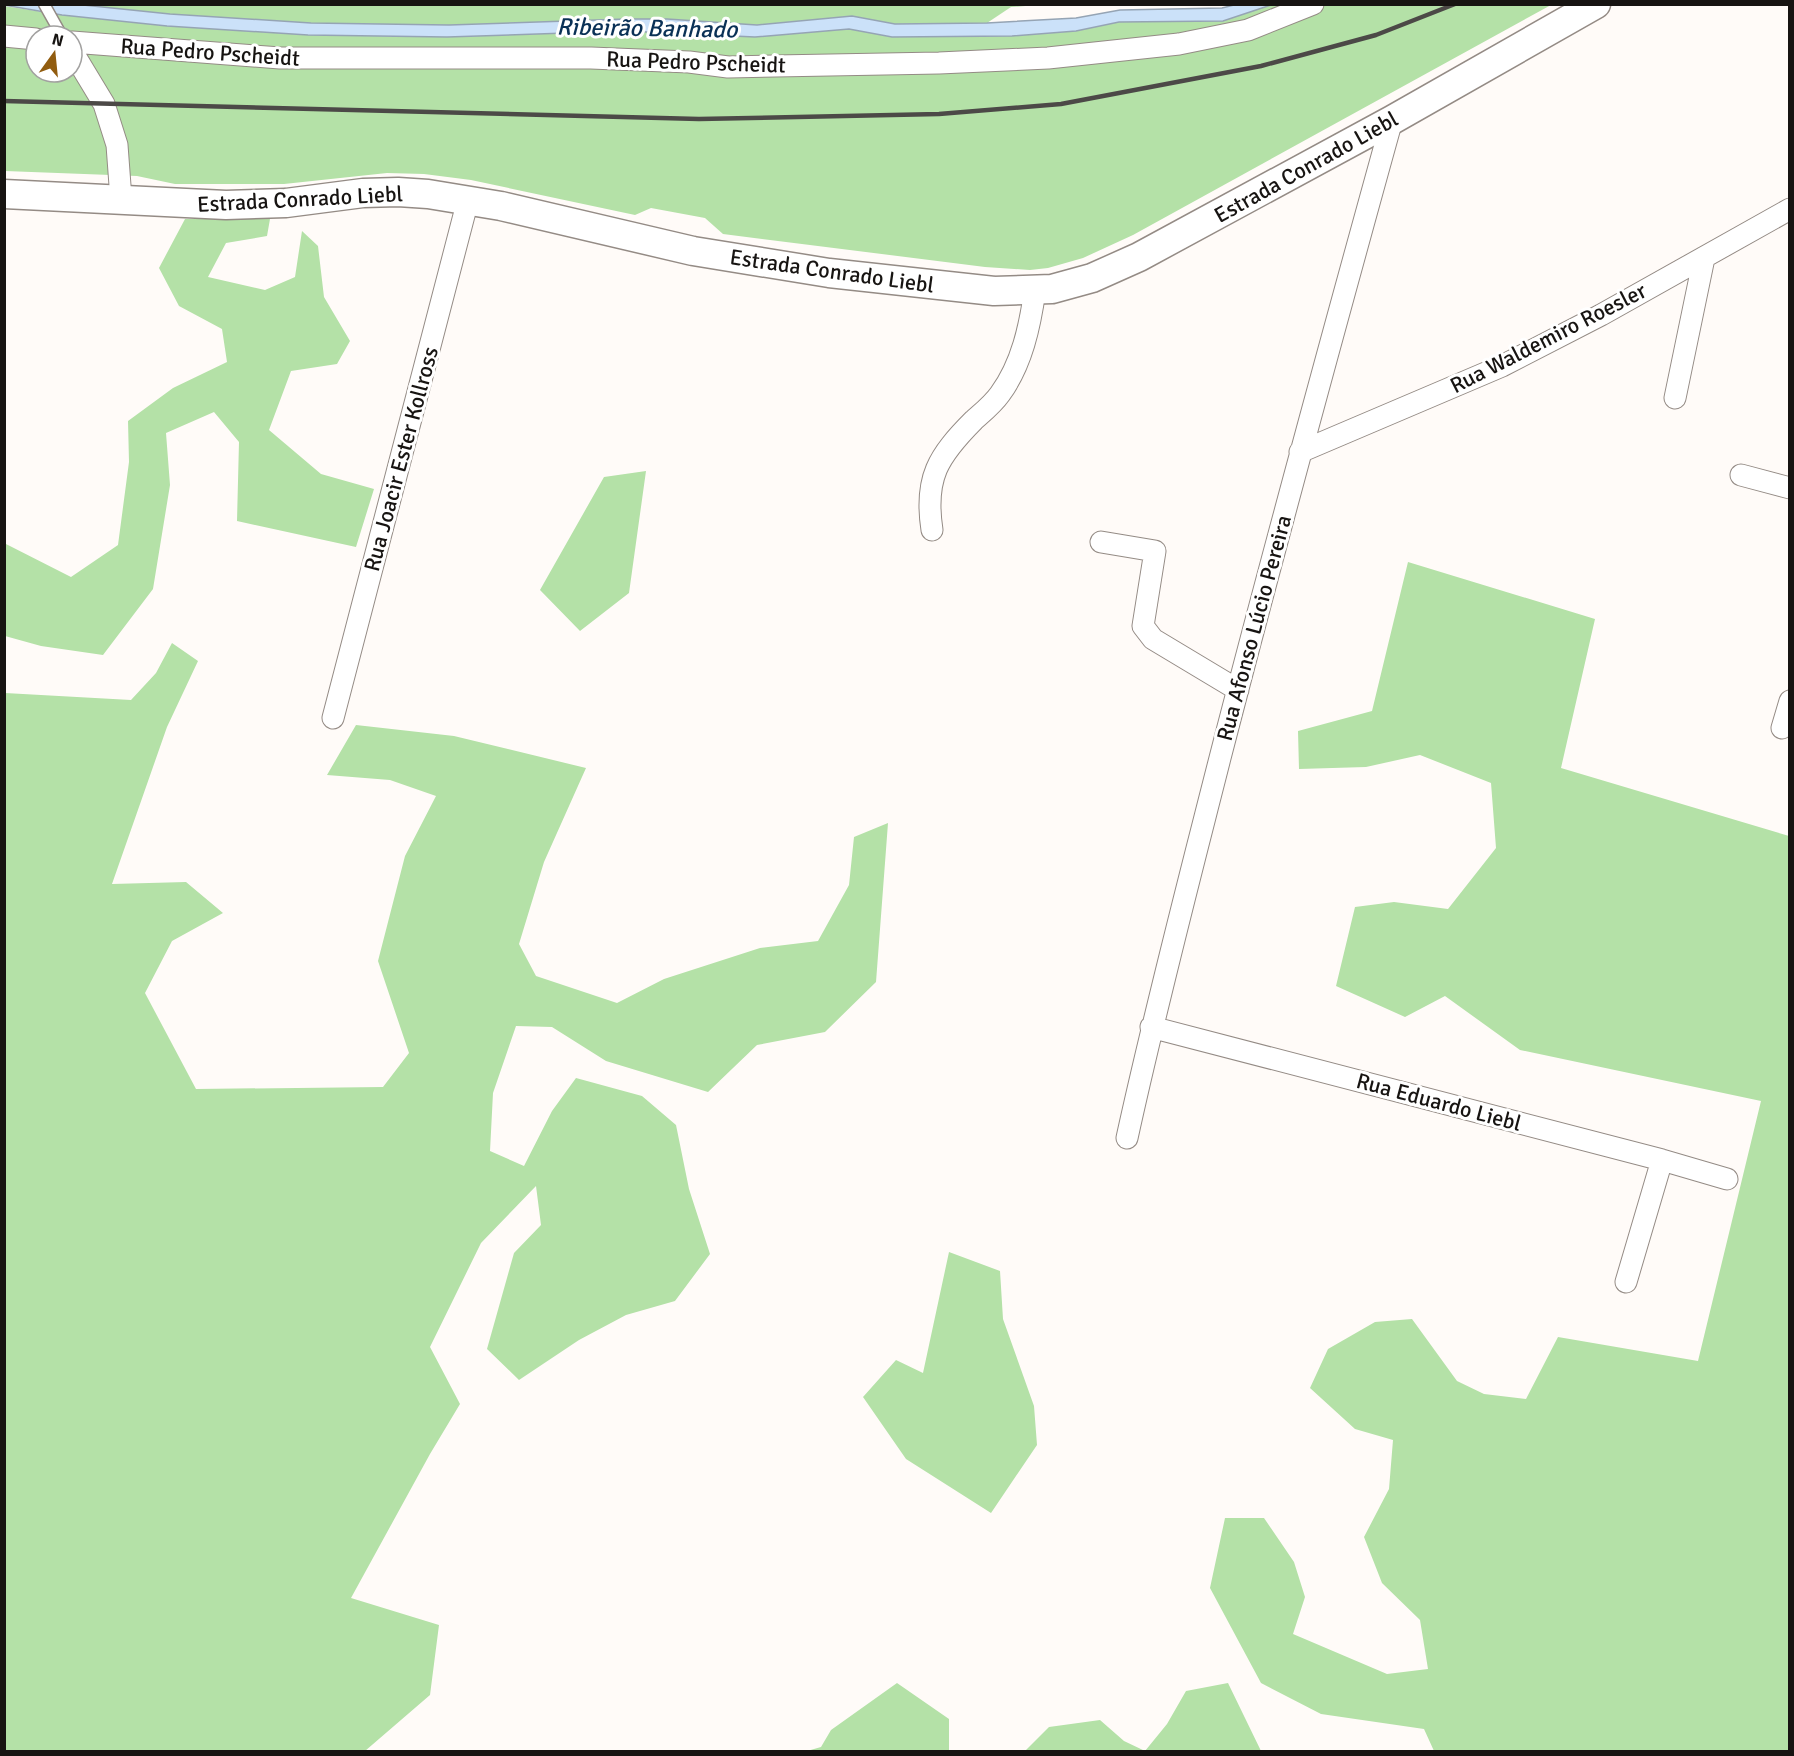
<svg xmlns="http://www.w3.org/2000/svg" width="1794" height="1756" font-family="Signika,sans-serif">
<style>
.green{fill:#b4e1a7;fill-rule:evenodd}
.water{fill:#cbe1f9;stroke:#95a4b4;stroke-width:1.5}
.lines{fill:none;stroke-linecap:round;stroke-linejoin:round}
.service-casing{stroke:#948b85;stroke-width:13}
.minor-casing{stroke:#948b85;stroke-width:23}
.secondary-casing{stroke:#948b85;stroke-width:31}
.service{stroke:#fff;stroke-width:10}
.minor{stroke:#fff;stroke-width:21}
.secondary{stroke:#fff;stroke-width:28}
.rail{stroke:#4c4947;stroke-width:4.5}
.labels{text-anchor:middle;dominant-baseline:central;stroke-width:6;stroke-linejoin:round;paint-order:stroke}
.street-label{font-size:22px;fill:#171412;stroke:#fff}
.water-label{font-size:24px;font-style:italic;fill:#0a3156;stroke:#fff}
</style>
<rect width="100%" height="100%" fill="#fffbf8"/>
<path class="green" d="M1271 4 1551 5 1133 235 1083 258 1048 268 1030 270 985 267 723 234 705 218 651 208 635 215 471 180 424 174 387 173 284 184H175L137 176 5 171 4 6 62 15 167 26 308 35 447 37 625 31 755 37 849 29 892 37 1012 36 1076 31 1119 22 1223 21ZM36 36H72V72H36Z
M83 5H1038L1011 7 987 23 895 24 852 16 757 25 667 19H626L449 25 311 23 170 14Z
M185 219H270L267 236 226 243 208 277 265 290 295 277 302 231 318 246 324 297 350 341 337 364 291 371 269 430 321 474 374 489 356 547 237 521 239 442 214 412 166 433 170 485 153 589 103 655 41 646 5 636 4 543 71 577 118 545 129 462 128 421 173 388 227 362 222 329 179 306 159 268Z
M646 471 629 593 580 631 540 590 604 477Z
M1408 562 1595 619 1561 768 1789 836V1751H1434L1424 1729 1321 1714 1261 1683 1210 1588 1225 1518H1264L1294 1562 1305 1597 1293 1634 1387 1674 1428 1669 1420 1620 1382 1583 1364 1537 1389 1489 1393 1440 1355 1429 1310 1388 1328 1349 1375 1322 1412 1319 1457 1381 1484 1394 1526 1399 1558 1337 1698 1361 1761 1101 1520 1050 1445 996 1405 1017 1336 986 1355 907 1394 902 1448 909 1496 848 1491 783 1420 755 1366 767 1299 769 1298 731 1372 711Z
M172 643 198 661 167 727 112 884 186 882 223 913 172 941 145 993 196 1089 383 1087 409 1053 378 961 405 856 436 796 390 780 327 775 356 725 454 736 586 768 544 862 519 944 536 976 617 1003 664 979 760 948 818 941 849 885 854 837 888 823 876 982 825 1032 757 1045 708 1092 606 1061 552 1027 516 1026 493 1093 490 1151 524 1166 552 1111 576 1078 642 1096 676 1125 689 1189 710 1254 675 1301 626 1315 579 1340 519 1380 487 1349 514 1253 541 1225 536 1186 481 1243 430 1347 460 1404 430 1454 351 1598 439 1625 430 1695 365 1751H5V693L131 700 156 673Z
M949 1252 1000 1271 1003 1319 1034 1406 1037 1445 991 1513 906 1459 863 1397 896 1360 923 1373Z
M897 1683 949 1719V1751H807L821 1747 831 1730Z
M1228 1683 1261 1751H1025L1049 1727 1100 1720 1124 1741 1145 1751 1167 1724 1186 1691Z"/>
<path class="water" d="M4 5H83L170 14 311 23 449 25 626 19H667L757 25 852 16 895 24 987 23 1076 18 1120 10 1222 8 1234 5H1271L1223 21 1119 22 1076 31 1012 36 892 37 849 29 755 37 625 31 447 37 308 35 167 26 62 15Z"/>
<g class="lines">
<g class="service-casing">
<path id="service" d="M44 4 62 36"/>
</g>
<g class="minor-casing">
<path id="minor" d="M4 36 36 39
M72 42 280 58H591L689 62 728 67 939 63 1048 58 1179 44 1248 30 1313 4
M72 51 104 104 117 145 121 199
M1675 398 1704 258
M1300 452 1502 366 1601 315 1790 209
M1741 475 1790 488
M932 530C924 478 938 456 974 420 983 412 993 404 1000 394 1022 364 1030 326 1035 290
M1101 542 1155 551 1143 626 1153 639 1238 690
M333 718 468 200
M1782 728 1790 701
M1151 1027 1662 1160 1727 1179
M1127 1138C1155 1010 1188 884 1220 758 1275 545 1333 333 1392 120
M1626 1282 1662 1160"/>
</g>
<g class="secondary-casing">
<path id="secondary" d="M4 194 226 205 286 203 363 193 398 192 428 194 501 206 693 251 829 273 994 291 1052 289 1092 278 1139 257 1392 120 1596 4"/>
</g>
<use href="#service" class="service"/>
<use href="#minor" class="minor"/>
<use href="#secondary" class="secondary"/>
<path class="rail" d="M4 101 699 119 939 114 1061 104 1261 66 1376 35 1455 4"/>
</g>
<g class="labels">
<g class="street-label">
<text transform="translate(210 52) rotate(4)">Rua Pedro Pscheidt</text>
<text transform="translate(696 62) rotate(2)">Rua Pedro Pscheidt</text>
<text transform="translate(1306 167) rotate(-29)">Estrada Conrado Liebl</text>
<text transform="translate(300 199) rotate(-3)">Estrada Conrado Liebl</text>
<text transform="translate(832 271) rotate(8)">Estrada Conrado Liebl</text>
<text transform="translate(1548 338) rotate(-27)">Rua Waldemiro Roesler</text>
<text transform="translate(401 459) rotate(-75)">Rua Joacir Ester Kollross</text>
<text transform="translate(1254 628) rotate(-75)">Rua Afonso Lúcio Pereira</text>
<text transform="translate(1439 1102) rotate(15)">Rua Eduardo Liebl</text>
</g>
<g class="water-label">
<text transform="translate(647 28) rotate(1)">Ribeirão Banhado</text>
</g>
</g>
<rect width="1794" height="1756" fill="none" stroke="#171412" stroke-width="12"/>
<g transform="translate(54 54) rotate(15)"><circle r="28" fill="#ffffff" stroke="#a2a1a0" stroke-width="1.5"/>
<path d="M0-4.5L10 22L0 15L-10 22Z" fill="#915c0f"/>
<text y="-9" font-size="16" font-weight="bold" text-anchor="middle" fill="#171412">N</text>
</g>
</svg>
